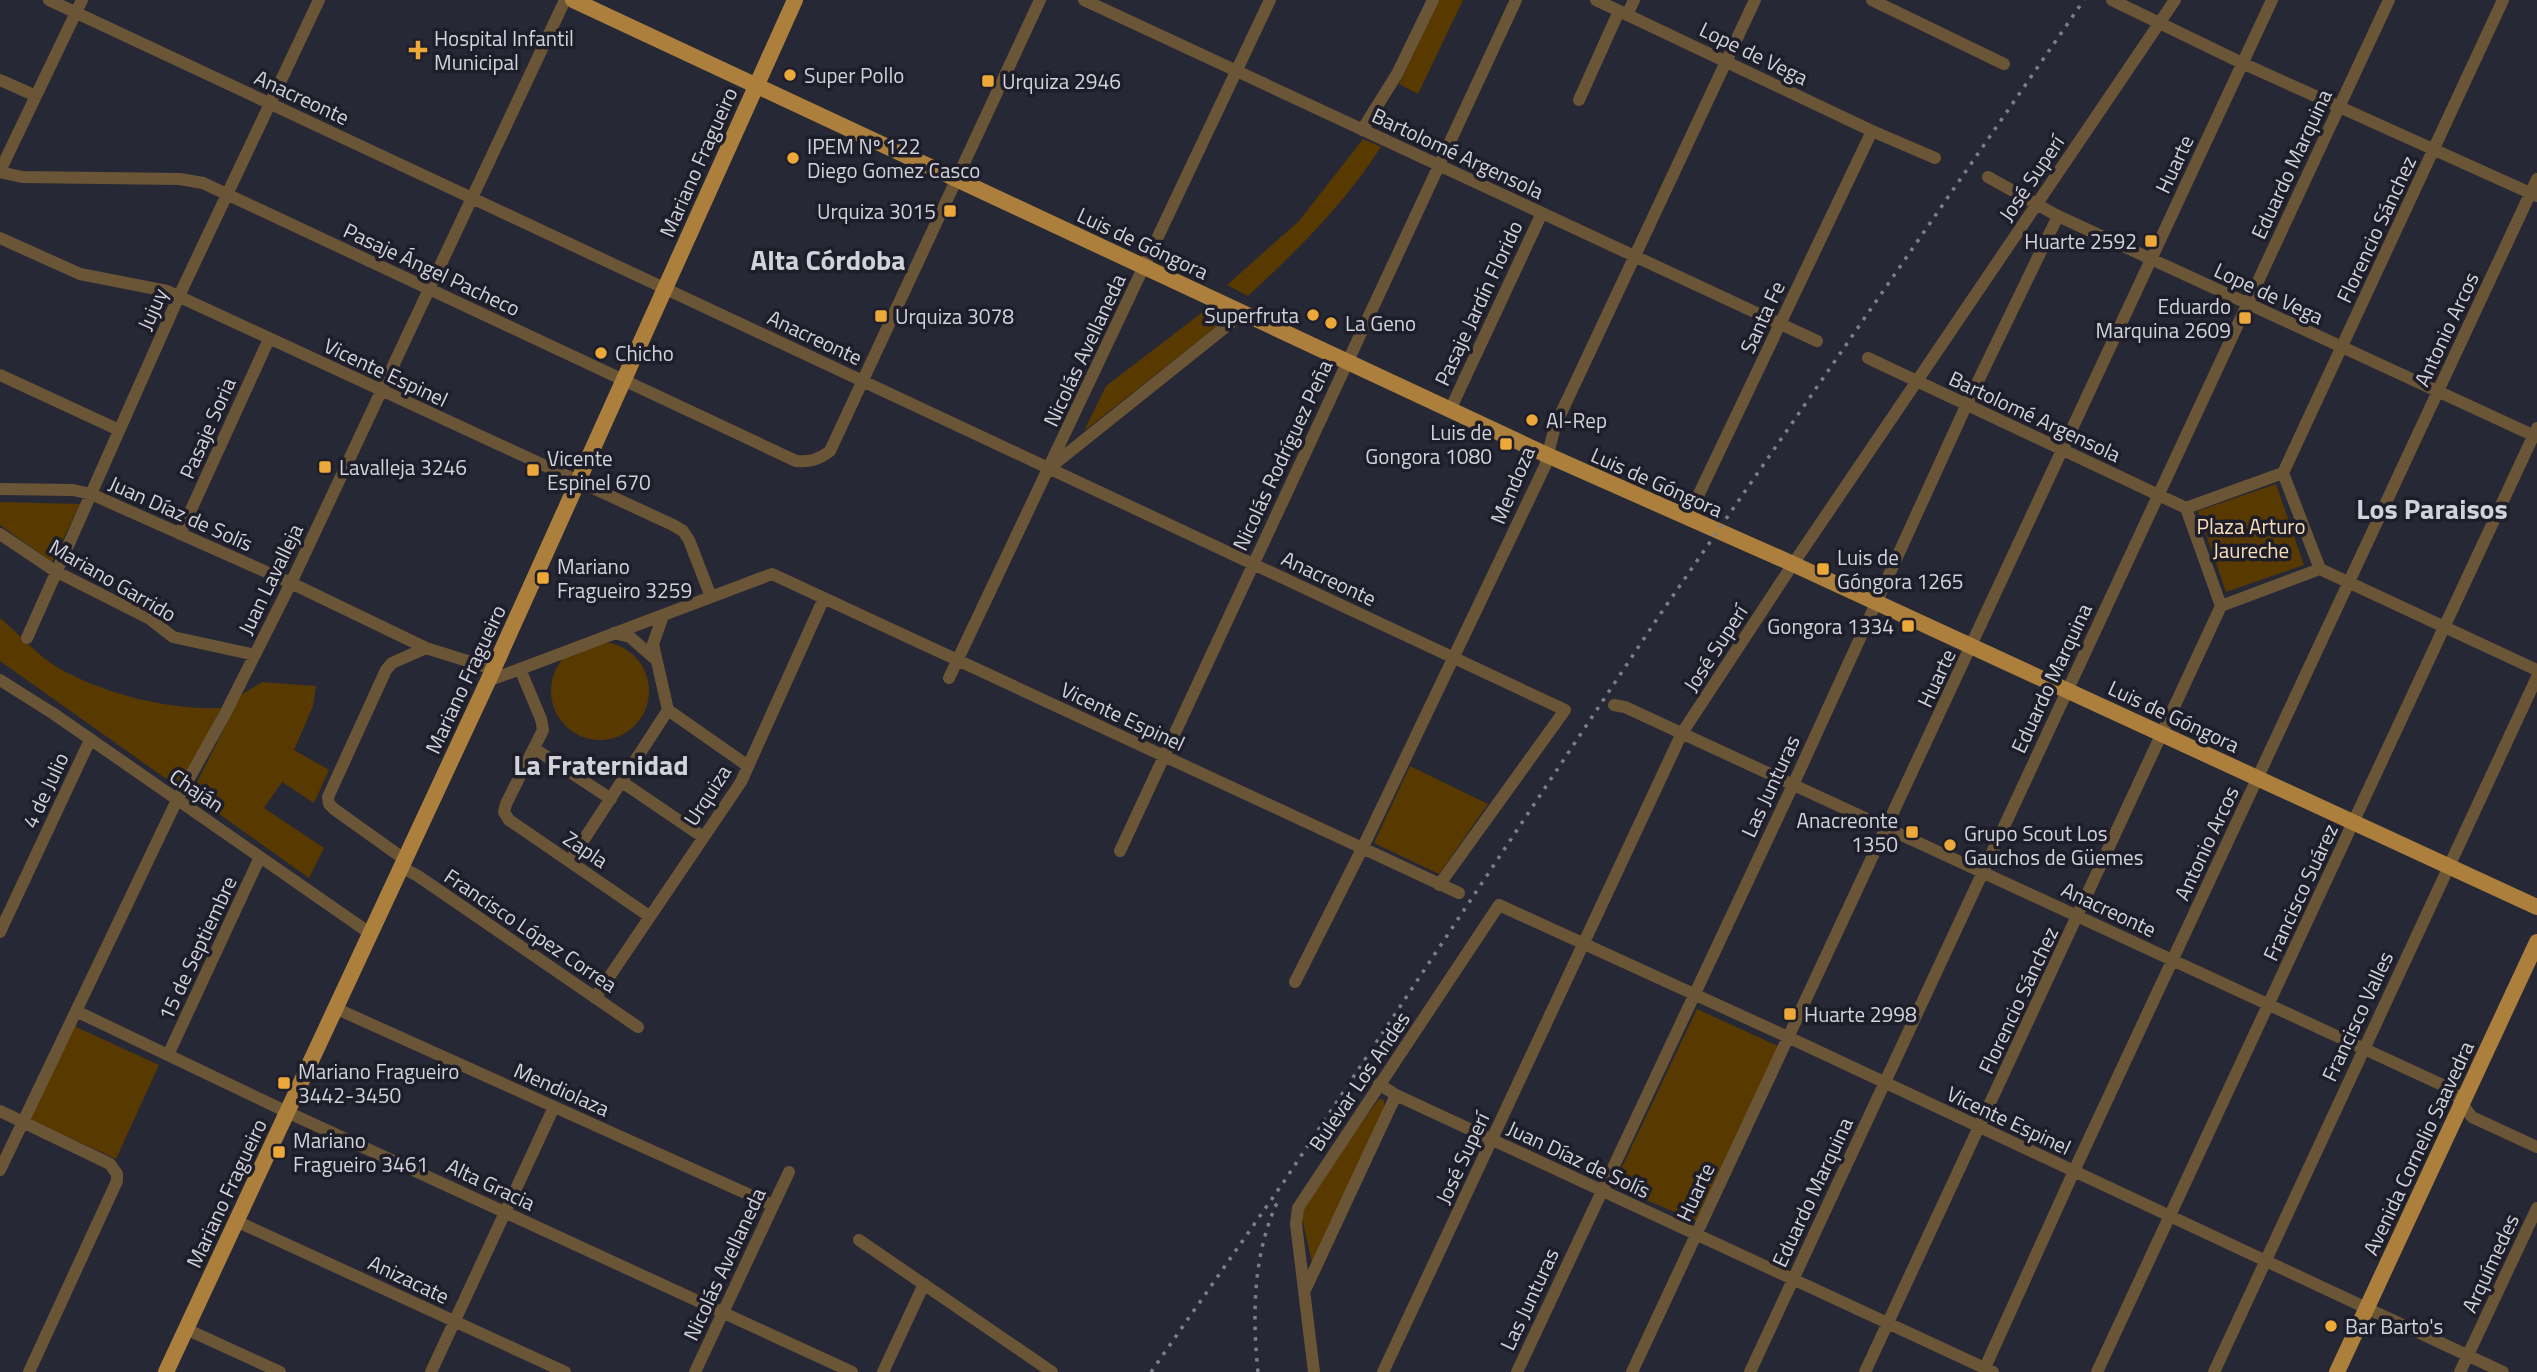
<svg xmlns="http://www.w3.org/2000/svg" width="2537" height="1372" font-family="'Titillium Web',sans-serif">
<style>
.green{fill:#583900}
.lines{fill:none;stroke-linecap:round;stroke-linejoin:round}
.minor{stroke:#6b5537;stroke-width:12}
.major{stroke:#ac803c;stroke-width:16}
.rail{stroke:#7e7e89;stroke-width:3.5;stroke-dasharray:3.5 7;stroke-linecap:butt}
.poi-dot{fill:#eca93a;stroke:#1e1e2a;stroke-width:2.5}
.labels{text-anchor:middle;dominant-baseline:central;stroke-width:7;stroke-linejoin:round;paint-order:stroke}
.poi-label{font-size:21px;fill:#d2d2db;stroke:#1e1e2a;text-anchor:start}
.street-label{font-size:21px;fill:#d2d2db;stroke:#1e1e2a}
.park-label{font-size:21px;fill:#f9ddb7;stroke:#1e1e2a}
.district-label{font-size:28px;font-weight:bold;fill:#d2d2db;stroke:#1e1e2a}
</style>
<rect width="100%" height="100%" fill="#272835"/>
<path class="green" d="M1439 0H1463L1418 94 1399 84Z
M1363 139 1381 147C1344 204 1298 250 1248 296L1227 285 1299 221Z
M1204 311 1225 320 1084 431 1106 386Z
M2276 484 2304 565 2226 592 2198 511Z
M0 502 80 504 52 562 0 525Z
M0 618C17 632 38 656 57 667 103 694 168 710 221 708L179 788 0 661Z
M551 691a49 49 0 1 1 98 0a49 49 0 1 1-98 0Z
M262 682 316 686 313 706 294 750 329 770 314 803 282 782 264 808 324 848 309 878 191 794 241 695Z
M1410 766 1488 804 1439 874 1374 843Z
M1697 1009 1778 1046 1696 1221 1613 1186Z
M72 1025 159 1065 116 1159 29 1119Z
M1379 1099 1384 1100V1107L1312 1263 1300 1209Z"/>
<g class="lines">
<path class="minor" d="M49 0 1565 710 1439 885
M1084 0 1817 341
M1596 0 1872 131 1935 158
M1872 0 2004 64
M2112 0 2242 63 2537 196
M1627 15 1634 0
M0 80 36 96
M1579 100 1619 11
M1362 130 1397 74 1433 0
M0 171 82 0
M0 172 22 177 180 179 203 183 796 461C810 462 818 460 830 451L1040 0
M1988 177 2058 216 2537 437
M0 238 80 274 167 291 673 525 683 531 689 540 711 597
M1868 358 2186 508
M0 375 119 430
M1450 410 1542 213
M1053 465 1243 313
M2283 473 2320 569
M0 489 73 490 91 494 291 583 426 648 493 669
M2186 508 2283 473 2503 0
M1687 519 1872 131
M0 534 55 571 150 619 173 637 255 655
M180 534 269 339
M2320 569 2537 670
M2221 606 2320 569
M663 616 653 644 668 710 748 766
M614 633 630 637 654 658
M27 638 179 296 319 0
M520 669 541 719 543 730 506 804 504 812 509 820 649 916
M949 678 1270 0
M0 680 54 714 371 934
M488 681 772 574 1459 893
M1614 705 1625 707 2451 1089 2472 1117 2537 1147
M535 749 611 799
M622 782 703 837
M1120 851 1516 0
M397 854 334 809 329 804 328 797 386 670 392 663 426 648
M570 861 668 710
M401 867 418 876 638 1027
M0 932 90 740
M1295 982 1362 849 1545 466 1555 426 1755 0
M595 998 741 782 824 598
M335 1008 772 1205
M76 1011 287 1112 852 1372
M168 1055 260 857
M1379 1084 1396 1095 1993 1372
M0 1111 110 1164 117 1174V1181L29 1372
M0 1170 177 800 225 714 291 583 565 0
M236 1221 565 1372
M859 1240 1052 1372
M1306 1288 1396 1095
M186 1329 280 1372
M431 1372 554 1107
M695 1372 789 1172
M883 1372 924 1284
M1314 1372 1296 1224 1298 1208 1499 905 1790 1038 2503 1372
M1383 1372 1682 733 1793 564 2175 0
M1517 1372 1793 785 1966 406 2058 216
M1632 1372 2272 0
M1750 1372 2389 0
M1865 1372 2221 606 2186 508
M1983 1372 2074 1171 2537 179
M2097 1372 2537 428
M2214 1372 2537 677
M2460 1372 2537 1208"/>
<path class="major" d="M573 0 1547 455 1793 564 2537 907
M166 1372 488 681 795 0
M2337 1372 2537 942"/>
<path class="rail" d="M1151 1372 1283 1183 1659 616 2084 0
M1258 1372C1252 1315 1253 1251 1279 1199"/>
</g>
<g class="poi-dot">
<path d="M414.5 39.5h7v7h7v7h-7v7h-7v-7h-7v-7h7z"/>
<circle cx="790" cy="75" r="7"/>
<rect x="981" y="74" width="14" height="14" rx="3.5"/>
<circle cx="793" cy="158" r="7"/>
<rect x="943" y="204" width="14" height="14" rx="3.5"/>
<rect x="2144" y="234" width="14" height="14" rx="3.5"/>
<circle cx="1313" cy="315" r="7"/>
<rect x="874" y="309" width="14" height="14" rx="3.5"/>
<rect x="2238" y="311" width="14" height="14" rx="3.5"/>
<circle cx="1331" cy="323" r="7"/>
<circle cx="601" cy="353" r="7"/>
<circle cx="1532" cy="420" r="7"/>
<rect x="1499" y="437" width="14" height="14" rx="3.5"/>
<rect x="318" y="460" width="14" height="14" rx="3.5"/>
<rect x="526" y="463" width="14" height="14" rx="3.5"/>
<rect x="1816" y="562" width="14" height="14" rx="3.5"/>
<rect x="536" y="571" width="14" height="14" rx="3.5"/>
<rect x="1901" y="619" width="14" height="14" rx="3.5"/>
<rect x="1905" y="825" width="14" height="14" rx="3.5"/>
<circle cx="1950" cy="845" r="7"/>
<rect x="1783" y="1007" width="14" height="14" rx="3.5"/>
<rect x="277" y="1076" width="14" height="14" rx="3.5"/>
<rect x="272" y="1145" width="14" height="14" rx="3.5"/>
<circle cx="2331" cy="1326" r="7"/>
</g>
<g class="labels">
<g class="poi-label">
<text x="434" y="38">Hospital Infantil<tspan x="434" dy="24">Municipal</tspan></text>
<text x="804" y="75">Super Pollo</text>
<text x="1002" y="81">Urquiza 2946</text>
<text x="807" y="146">IPEM Nº 122<tspan x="807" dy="24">Diego Gomez Casco</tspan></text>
<text x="936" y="211" text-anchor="end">Urquiza 3015</text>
<text x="2137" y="241" text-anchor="end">Huarte 2592</text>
<text x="2231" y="306" text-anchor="end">Eduardo<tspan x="2231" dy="24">Marquina 2609</tspan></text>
<text x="1299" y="315" text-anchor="end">Superfruta</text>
<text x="895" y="316">Urquiza 3078</text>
<text x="1345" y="323">La Geno</text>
<text x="615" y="353">Chicho</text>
<text x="1546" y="420">Al-Rep</text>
<text x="1492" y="432" text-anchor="end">Luis de<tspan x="1492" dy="24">Gongora 1080</tspan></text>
<text x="547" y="458">Vicente<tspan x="547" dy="24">Espinel 670</tspan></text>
<text x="339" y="467">Lavalleja 3246</text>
<text x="1837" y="557">Luis de<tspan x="1837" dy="24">Góngora 1265</tspan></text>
<text x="557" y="566">Mariano<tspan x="557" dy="24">Fragueiro 3259</tspan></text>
<text x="1894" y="626" text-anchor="end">Gongora 1334</text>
<text x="1898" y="820" text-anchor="end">Anacreonte<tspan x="1898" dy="24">1350</tspan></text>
<text x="1964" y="833">Grupo Scout Los<tspan x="1964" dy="24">Gauchos de Güemes</tspan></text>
<text x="1804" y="1014">Huarte 2998</text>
<text x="298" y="1071">Mariano Fragueiro<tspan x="298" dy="24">3442-3450</tspan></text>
<text x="293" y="1140">Mariano<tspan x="293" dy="24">Fragueiro 3461</tspan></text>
<text x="2345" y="1326">Bar Barto's</text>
</g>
<g class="street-label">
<text transform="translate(1754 53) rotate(26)">Lope de Vega</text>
<text transform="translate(302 97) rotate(25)">Anacreonte</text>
<text transform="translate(1458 153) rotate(25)">Bartolomé Argensola</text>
<text transform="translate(698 162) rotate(-66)">Mariano Fragueiro</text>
<text transform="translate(2174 164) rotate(-65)">Huarte</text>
<text transform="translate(2291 164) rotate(-65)">Eduardo Marquina</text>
<text transform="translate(2031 178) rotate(-56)">José Superí</text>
<text transform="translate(2376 229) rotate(-65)">Florencio Sánchez</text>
<text transform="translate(1143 243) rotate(25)">Luis de Góngora</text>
<text transform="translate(432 269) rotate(25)">Pasaje Ángel Pacheco</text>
<text transform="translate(2269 293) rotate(25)">Lope de Vega</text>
<text transform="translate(1478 303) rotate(-65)">Pasaje Jardín Florido</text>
<text transform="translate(152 309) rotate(-66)">Jujuy</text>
<text transform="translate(1762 317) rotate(-65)">Santa Fe</text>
<text transform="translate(2446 329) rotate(-65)">Antonio Arcos</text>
<text transform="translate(815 337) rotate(25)">Anacreonte</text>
<text transform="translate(1084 350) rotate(-65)">Nicolás Avellaneda</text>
<text transform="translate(386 372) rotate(25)">Vicente Espinel</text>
<text transform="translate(2035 416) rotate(25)">Bartolomé Argensola</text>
<text transform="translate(207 428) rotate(-66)">Pasaje Soria</text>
<text transform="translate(1282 455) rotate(-65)">Nicolás Rodríguez Peña</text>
<text transform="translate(1657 482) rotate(24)">Luis de Góngora</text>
<text transform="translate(1512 485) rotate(-67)">Mendoza</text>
<text transform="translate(181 513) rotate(24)">Juan Díaz de Solís</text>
<text transform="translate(1329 578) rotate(25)">Anacreonte</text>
<text transform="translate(270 579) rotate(-64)">Juan Lavalleja</text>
<text transform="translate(113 580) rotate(30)">Mariano Garrido</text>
<text transform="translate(1715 648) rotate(-57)">José Superí</text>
<text transform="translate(1936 678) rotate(-65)">Huarte</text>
<text transform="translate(2051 678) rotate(-65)">Eduardo Marquina</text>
<text transform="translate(465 679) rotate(-65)">Mariano Fragueiro</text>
<text transform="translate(1123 716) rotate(25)">Vicente Espinel</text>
<text transform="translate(2174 716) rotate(25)">Luis de Góngora</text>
<text transform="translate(1770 786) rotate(-65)">Las Junturas</text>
<text transform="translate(45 790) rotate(-65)">4 de Julio</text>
<text transform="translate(197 790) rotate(34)">Chaján</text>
<text transform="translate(707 795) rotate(-57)">Urquiza</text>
<text transform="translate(2206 843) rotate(-65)">Antonio Arcos</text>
<text transform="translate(586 849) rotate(34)">Zapla</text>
<text transform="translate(2300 892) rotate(-65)">Francisco Suárez</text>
<text transform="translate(2109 909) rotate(25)">Anacreonte</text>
<text transform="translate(531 930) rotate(34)">Francisco López Correa</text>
<text transform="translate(197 948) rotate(-65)">15 de Septiembre</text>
<text transform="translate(2018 1000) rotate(-65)">Florencio Sánchez</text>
<text transform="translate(2357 1016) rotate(-65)">Francisco Valles</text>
<text transform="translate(1359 1081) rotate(-56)">Bulevar Los Andes</text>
<text transform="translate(562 1089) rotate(24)">Mendiolaza</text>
<text transform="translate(2009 1120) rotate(25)">Vicente Espinel</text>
<text transform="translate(2418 1148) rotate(-65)">Avenida Cornelio Saavedra</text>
<text transform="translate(1462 1158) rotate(-65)">José Superí</text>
<text transform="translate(1579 1159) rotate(25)">Juan Díaz de Solís</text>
<text transform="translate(491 1184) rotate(25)">Alta Gracia</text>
<text transform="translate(1695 1192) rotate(-65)">Huarte</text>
<text transform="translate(1812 1192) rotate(-65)">Eduardo Marquina</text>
<text transform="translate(226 1193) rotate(-65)">Mariano Fragueiro</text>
<text transform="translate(2490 1263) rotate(-65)">Arquímedes</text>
<text transform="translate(724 1264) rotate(-65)">Nicolás Avellaneda</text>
<text transform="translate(409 1279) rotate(25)">Anizacate</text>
<text transform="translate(1529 1299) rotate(-65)">Las Junturas</text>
</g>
<g class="park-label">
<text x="2251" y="526">Plaza Arturo<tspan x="2251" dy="24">Jaureche</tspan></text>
</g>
<g class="district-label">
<text x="828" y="259">Alta Córdoba</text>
<text x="2432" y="508">Los Paraisos</text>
<text x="601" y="764">La Fraternidad</text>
</g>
</g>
</svg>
